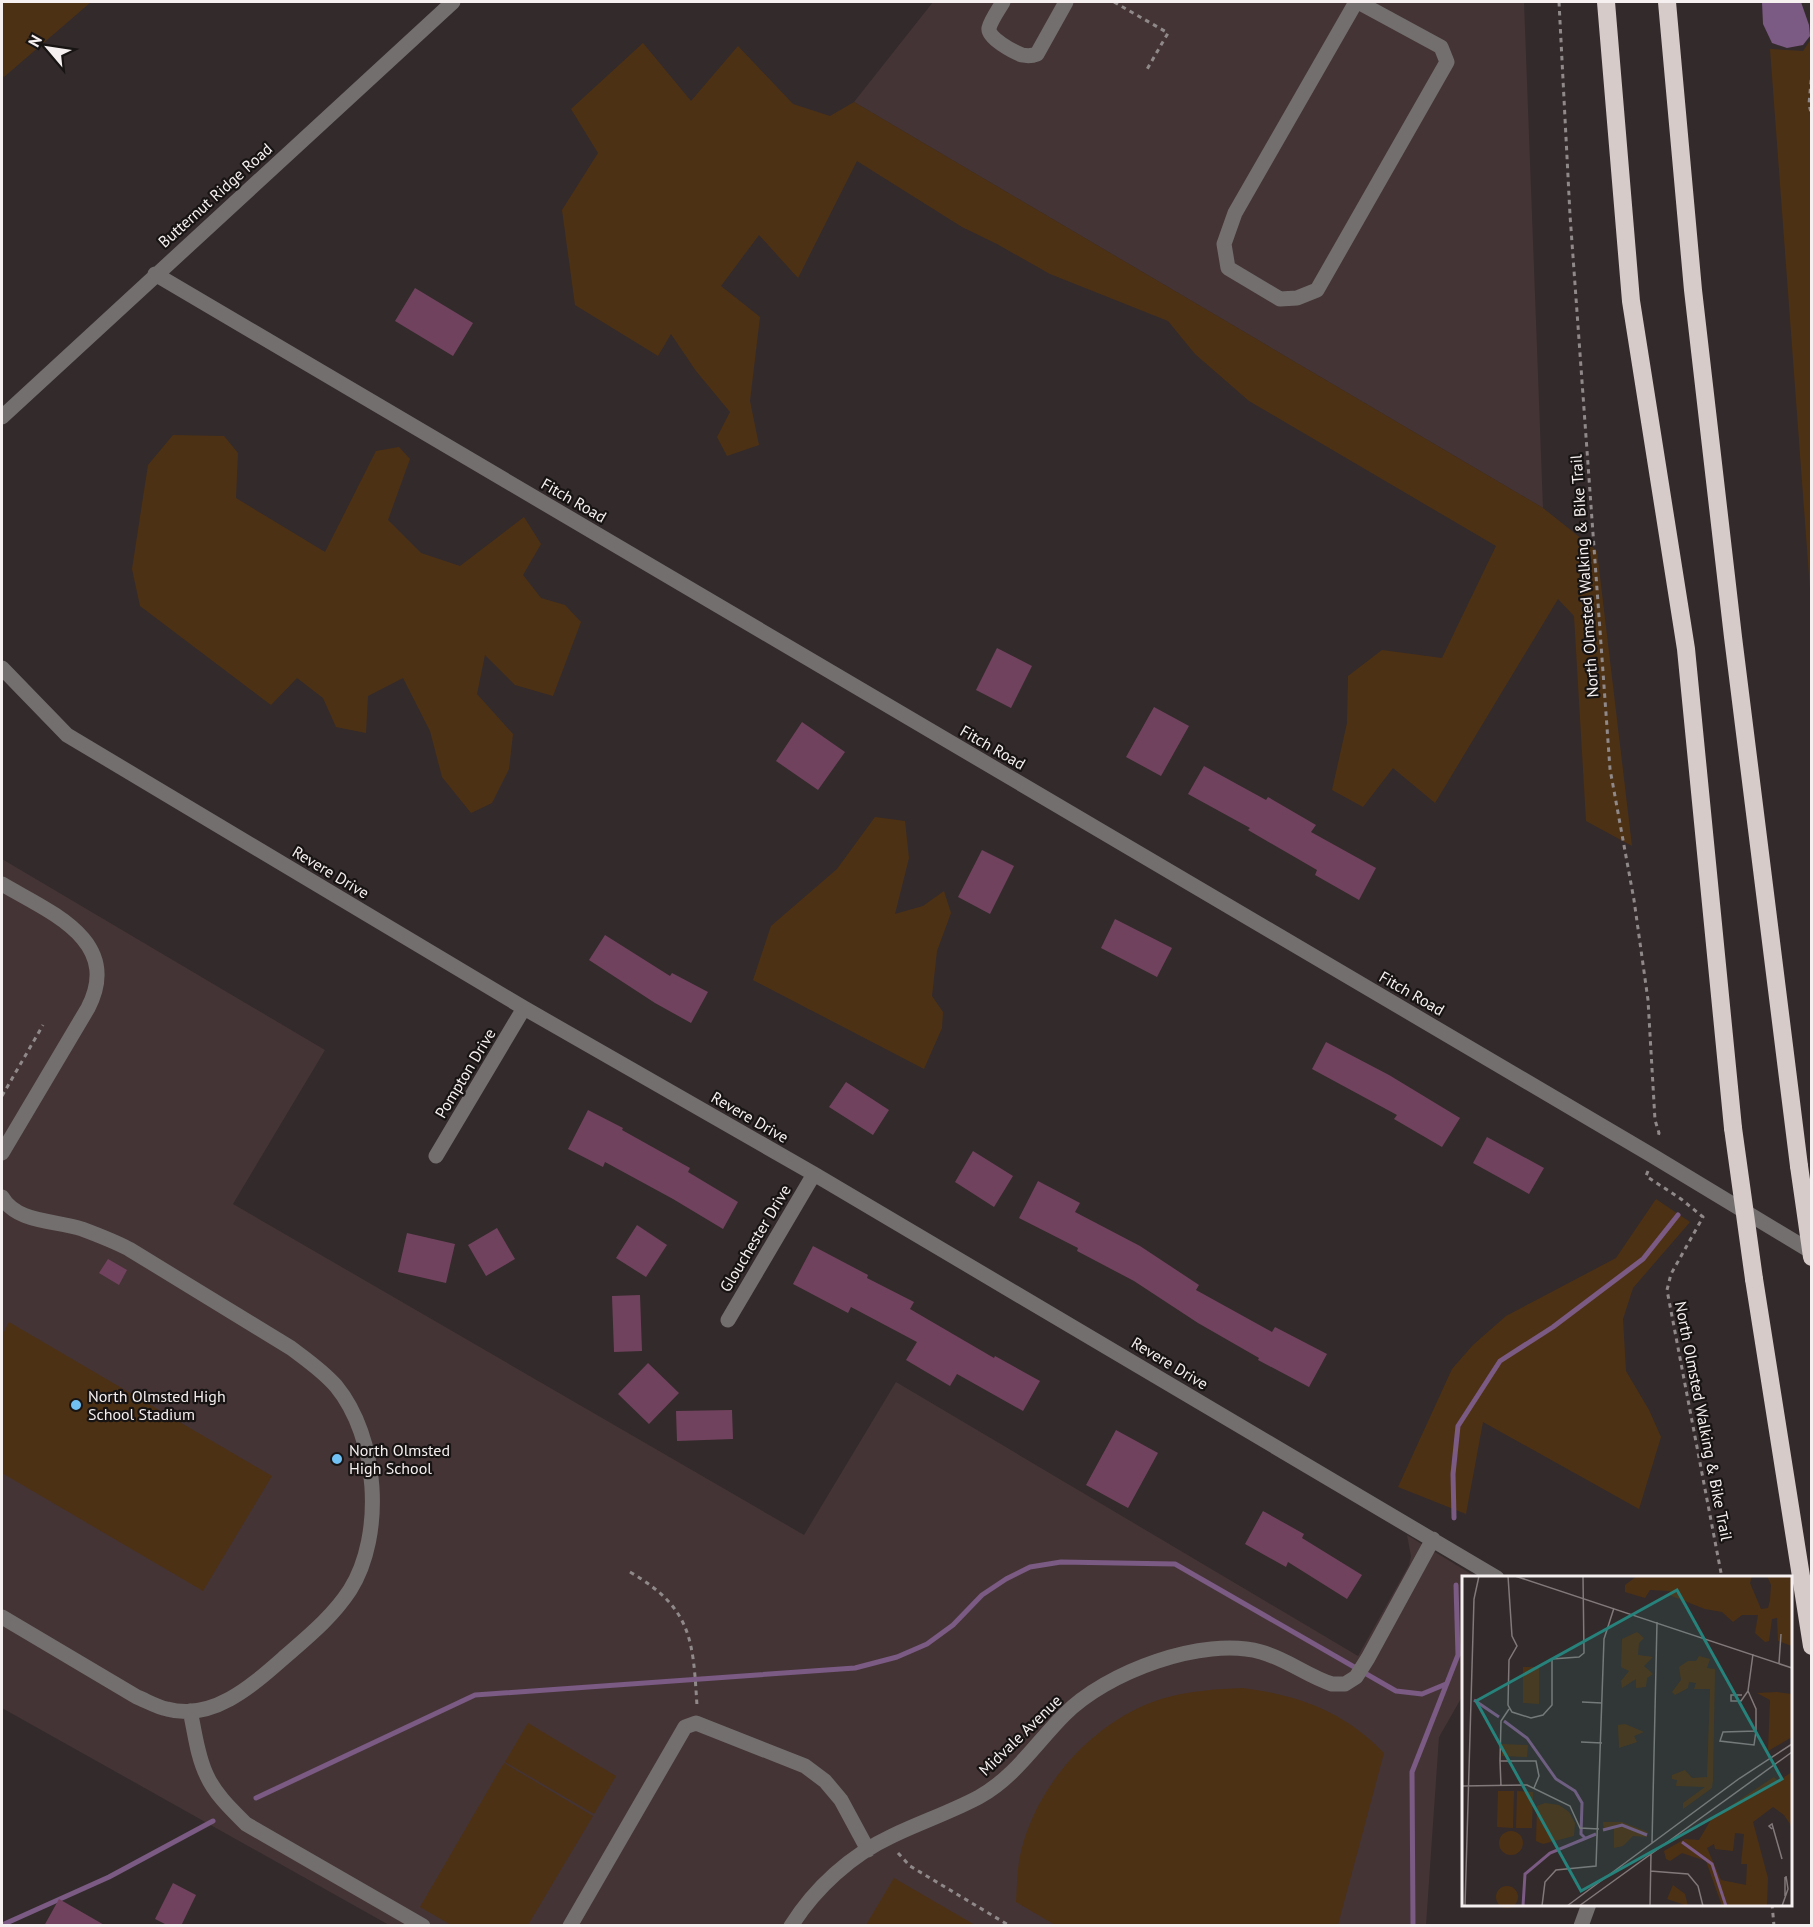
<svg xmlns="http://www.w3.org/2000/svg" width="1813" height="1927" font-family="'PT Sans',sans-serif">
<style>
.built{fill:#443436}
.green{fill:#4d3114}
.water{fill:#7b5a84}
.lines{fill:none;stroke-linecap:round;stroke-linejoin:round}
.stream{stroke:#7b5a84;stroke-width:5}
.building{fill:#71425d}
.path{stroke:#90898a;stroke-width:3;stroke-dasharray:4.5 4.5;stroke-linecap:butt}
.minor{stroke:#736f6e;stroke-width:15}
.highway{stroke:#d6cbc8;stroke-width:18}
.highway-bridge{stroke:#d6cbc8;stroke-width:18}
.poi-dot{fill:#72c1f5;stroke:#181414;stroke-width:2}
.labels{text-anchor:middle;dominant-baseline:central;stroke-width:4.5;stroke-linejoin:round;paint-order:stroke}
.street-label{font-size:16px;fill:#f6f0f1;stroke:#181414}
.poi-label{font-size:16px;fill:#f6f0f1;stroke:#181414;text-anchor:start}
.inset-river{fill:none;stroke:#7b5a84;stroke-width:3}
.inset-road{fill:none;stroke:#81797a;stroke-width:1.5}
.view{fill:#26827b;fill-opacity:0.15;stroke:#26827b;stroke-width:3}
.inset-edge{fill:none;stroke:#f6f0f1;stroke-width:3}
</style>
<rect width="100%" height="100%" fill="#332a2b"/>
<path class="built" d="M933 2H1524L1543 508 854 102Z
M2 859 325 1050 233 1204 804 1535 896 1382 1358 1656 1409 1565 1411 1556 1407 1535 1476 1577 1464 1578 1463 1695 1439 1737 1426 1925H389L2 1708Z"/>
<path class="green" d="M2 2H91L4 77 2 75Z
M1811 39V603L1770 49 1803 51Z
M643 43 691 101 738 46 793 104 830 116 854 102 1543 508 1597 551 1632 846 1586 821 1574 616 1558 599 1435 803 1393 768 1363 807 1332 790 1347 723 1348 676 1382 650 1442 658 1496 546 1249 401 1195 354 1168 321 1050 274 997 244 962 227 857 161 798 278 759 235 721 286 760 317 750 401 759 445 727 456 717 437 730 412 696 371 671 334 658 356 575 305 562 210 598 153 571 109Z
M173 435 224 436 238 453 236 498 325 552 376 451 399 447 410 459 388 520 421 553 460 566 524 517 541 544 523 575 541 598 565 605 581 622 553 696 515 685 485 655 477 694 513 734 509 769 492 803 471 813 442 777 430 731 403 678 368 696 366 733 336 727 323 698 297 678 271 705 140 606 132 569 148 465Z
M875 817 905 821 909 858 895 914 923 906 944 891 951 913 937 951 932 996 943 1012 942 1028 924 1069 753 980 771 926 837 869Z
M1656 1199 1690 1222 1633 1288 1623 1319 1626 1371 1649 1410 1661 1437 1639 1509 1483 1422 1466 1514 1398 1487 1452 1369 1473 1345 1506 1316 1616 1258Z
M9 1322 272 1476 203 1591 2 1473V1336Z
M1243 1688C1298 1695 1344 1711 1384 1753L1338 1925H1055L1016 1902C1017 1887 1017 1871 1020 1856 1035 1786 1093 1721 1161 1699 1188 1691 1215 1689 1243 1688Z
M528 1723 616 1776 594 1814 505 1762Z
M504 1763 593 1816 528 1925H451L420 1907Z
M894 1878 975 1925H866Z"/>
<path class="water" d="M1762 2H1801L1809 25 1810 36 1803 45 1787 48 1772 43 1763 24Z"/>
<g class="lines">
<path class="stream" d="M1454 1518 1453 1474 1458 1426 1500 1361 1553 1327 1643 1259 1678 1215
M256 1798 475 1695 855 1668 897 1657 927 1644 953 1625 982 1595 1006 1579 1030 1567 1061 1562 1175 1564 1396 1691 1422 1694 1446 1684
M2 1925 109 1877 213 1821
M1413 1926 1412 1772 1458 1655 1456 1585"/>
</g>
<path class="building" d="M415 288 473 323 453 356 395 321Z
M997 648 1032 666 1011 708 976 690Z
M1154 707 1189 726 1161 776 1126 757Z
M802 722 845 752 818 790 776 761Z
M1204 766 1266 800 1268 797 1316 825 1311 832 1376 868 1359 900 1315 875 1317 870 1248 830 1250 828 1188 794Z
M982 850 1014 866 990 914 958 897Z
M1115 919 1172 948 1157 977 1101 948Z
M605 935 670 976 672 973 708 992 691 1023 655 1003 589 960Z
M1326 1042 1389 1075 1460 1118 1442 1147 1394 1119 1397 1115 1312 1069Z
M846 1082 889 1110 873 1135 829 1107Z
M588 1110 623 1128 622 1130 690 1168 688 1172 738 1202 723 1229 673 1199 605 1162 603 1167 568 1149Z
M1487 1137 1544 1168 1529 1194 1473 1163Z
M973 1151 1013 1176 994 1207 955 1182Z
M1038 1181 1080 1203 1075 1212 1140 1246 1199 1285 1196 1290 1272 1332 1275 1327 1327 1354 1309 1387 1258 1360 1259 1358 1198 1323 1134 1281 1077 1251 1078 1248 1019 1218Z
M637 1225 667 1245 646 1277 616 1258Z
M497 1228 515 1259 486 1276 468 1245Z
M407 1233 455 1244 446 1283 398 1272Z
M813 1246 868 1275 867 1278 914 1302 910 1309 994 1358 995 1356 1040 1381 1023 1411 957 1374 950 1386 906 1360 917 1342 851 1307 848 1313 793 1284Z
M108 1259 127 1270 119 1285 99 1273Z
M640 1295 642 1351 614 1352 612 1296Z
M648 1363 679 1393 649 1424 618 1394Z
M732 1410 733 1439 677 1441 676 1411Z
M1116 1430 1158 1453 1128 1508 1086 1485Z
M1263 1511 1304 1534 1302 1538 1362 1575 1347 1599 1288 1562 1286 1567 1245 1544Z
M173 1883 196 1895 181 1926H169L155 1919Z
M59 1899 106 1926H44Z"/>
<g class="lines">
<path class="path" d="M1114 2 1168 33 1146 71
M1559 2 1570 215 1610 769 1634 900 1648 1000 1655 1120 1659 1133 1657 1139
M1812 71 1809 104 1812 117
M2 1096 43 1025
M1648 1171 1646 1176 1681 1199 1703 1217 1671 1274 1667 1290 1722 1578
M630 1572C692 1608 693 1640 697 1706
M898 1853 910 1866 1010 1926
M1772 1904 1774 1926"/>
<path class="minor" d="M1003 2C999 9 991 20 989 28 987 38 1014 52 1022 55 1027 56 1032 56 1037 54L1066 2
M1356 2 1235 213 1224 244 1228 268 1280 299 1297 298 1317 290 1447 62 1441 47 1358 2
M155 274 1653 1156 1812 1252
M2 417 453 2
M2 668 67 735 524 1008 814 1174 1497 1578
M2 884C49 912 123 940 88 1008L2 1153
M436 1156 524 1008
M2 1197C17 1223 55 1220 82 1229 98 1235 114 1241 129 1249L291 1348C307 1360 323 1371 336 1386 378 1437 385 1534 350 1590 333 1616 310 1635 287 1655 255 1683 214 1722 167 1709 157 1707 147 1701 137 1697L2 1617
M728 1320 814 1174
M190 1711C195 1732 197 1756 207 1776 215 1794 232 1810 246 1824L423 1926
M570 1926 685 1727 696 1723 805 1766 825 1781 841 1800 868 1850
M791 1926C815 1888 851 1855 892 1836 921 1822 951 1812 979 1797 1015 1777 1036 1743 1064 1715 1106 1672 1203 1636 1261 1652 1287 1659 1307 1676 1332 1684H1345L1356 1677 1368 1658 1433 1539
M1581 1926 1589 1904"/>
<path class="highway" d="M1606 2 1631 301 1686 649 1733 1128
M1667 2 1693 290 1733 637 1799 1166
M1754 1279 1812 1646"/>
<path class="highway-bridge" d="M1733 1128 1754 1279
M1799 1166 1812 1257"/>
</g>
<g class="poi-dot">
<circle cx="76" cy="1405" r="6"/>
<circle cx="337" cy="1459" r="6"/>
</g>
<g class="labels">
<g class="street-label">
<text transform="translate(215 195) rotate(-42)">Butternut Ridge Road</text>
<text transform="translate(574 500) rotate(30)">Fitch Road</text>
<text transform="translate(1584 576) rotate(-94)">North Olmsted Walking &amp; Bike Trail</text>
<text transform="translate(993 747) rotate(30)">Fitch Road</text>
<text transform="translate(331 872) rotate(31)">Revere Drive</text>
<text transform="translate(1412 993) rotate(30)">Fitch Road</text>
<text transform="translate(465 1073) rotate(-59)">Pompton Drive</text>
<text transform="translate(750 1117) rotate(30)">Revere Drive</text>
<text transform="translate(755 1238) rotate(-59)">Glouchester Drive</text>
<text transform="translate(1170 1363) rotate(31)">Revere Drive</text>
<text transform="translate(1704 1421) rotate(79)">North Olmsted Walking &amp; Bike Trail</text>
<text transform="translate(1020 1735) rotate(-44)">Midvale Avenue</text>
</g>
<g class="poi-label">
<text x="88" y="1396">North Olmsted High<tspan x="88" dy="18">School Stadium</tspan></text>
<text x="349" y="1450">North Olmsted<tspan x="349" dy="18">High School</tspan></text>
</g>
</g>
<g transform="translate(1462 1576)">
<rect width="330" height="330" fill="#332a2b"/>
<path d="M175 0H290L288 7 299 33 306 32 308 24 309 9 305 0H330V70L316 65 315 42 310 43 307 65 303 66 293 57 296 39H280L271 46 260 36 243 33 207 19 208 15 188 14 183 22 163 16V9ZM175 56 182 62 177 67 176 79 191 81 182 90 191 98 185 102 184 111 174 112V103L160 112 159 105 167 95 159 91 160 63ZM237 80 248 83 245 92 253 93 251 204 250 212 221 233V227L243 211 214 210 215 204 210 203V199L223 194 230 202 245 201 248 113H232L234 107 227 106 226 112 213 119 210 116 219 104 217 91 226 85H234ZM61 91H77V128L61 127ZM315 116 330 118V161L306 175 308 124 295 117ZM163 148 182 156 172 160 175 166 157 172 156 149ZM40 168 66 169 65 181 40 180ZM330 196V251L322 239 311 231 291 246 306 302 305 330H260L244 285 220 277 208 285 204 283 202 275 223 263 237 264 250 242 312 201 316 205ZM273 257 282 258 279 288H285L284 309 259 304 245 272 252 268 253 273 271 275ZM36 215H52L51 252 35 251ZM55 215 71 216 70 252H54ZM83 227 97 229 107 236 113 247 112 260 81 268 74 265 75 230ZM141 246H160L186 256 185 261 171 260 161 270 152 272V251L142 255ZM37 267a12 12 0 1 1 24 0a12 12 0 1 1-24 0ZM211 309 223 318 226 330 205 323ZM34 321a11 11 0 1 1 22 0a11 11 0 1 1-22 0Z" fill="#4d3114" fill-rule="evenodd"/>
<path class="inset-river" d="M12 124 37 141M42 145 65 162 94 203 113 215 120 227 119 258 123 262M141 254 160 249 185 259M220 266 250 288 264 330M61 330 63 298 88 277 134 258"/>
<path class="inset-road" d="M46 0 50 60 55 70 47 84 46 129 50 136 69 142 81 139 90 129V83L117 81 122 77 121 0M53 0 330 92M291 78 286 115 294 133V155L261 156 258 165 292 169 294 155M317 87 319 58M280 119H269V125H279L286 115M120 126 140 127M119 166 140 167M38 185 39 145 47 133M0 210 65 209 108 230 118 252 137 253M39 210 38 185H74L77 200 72 212M310 253 307 250 310 248 320 283M190 267 195 46M188 295 226 298 236 310 241 330M323 320V301M3 330 12 23 17 0M80 330 83 306 94 294 134 290 142 63 152 32M105 330 278 202 330 168M117 330 330 176M188 330 189 277M320 330 326 313 324 300"/>
<path class="view" d="M215 14 320 203 119 315 14 125Z"/>
<rect width="330" height="330" class="inset-edge"/>
</g>
<rect width="1813" height="1927" fill="none" stroke="#f6f0f1" stroke-width="6"/>
<g transform="translate(48 48) rotate(299)" stroke="#181414" stroke-width="4.5" paint-order="stroke">
<path d="M0-4.5L10 22L0 15L-10 22Z" fill="#f6f0f1"/>
<text y="-9" font-size="16" font-weight="bold" text-anchor="middle" fill="#f6f0f1">N</text>
</g>
</svg>
